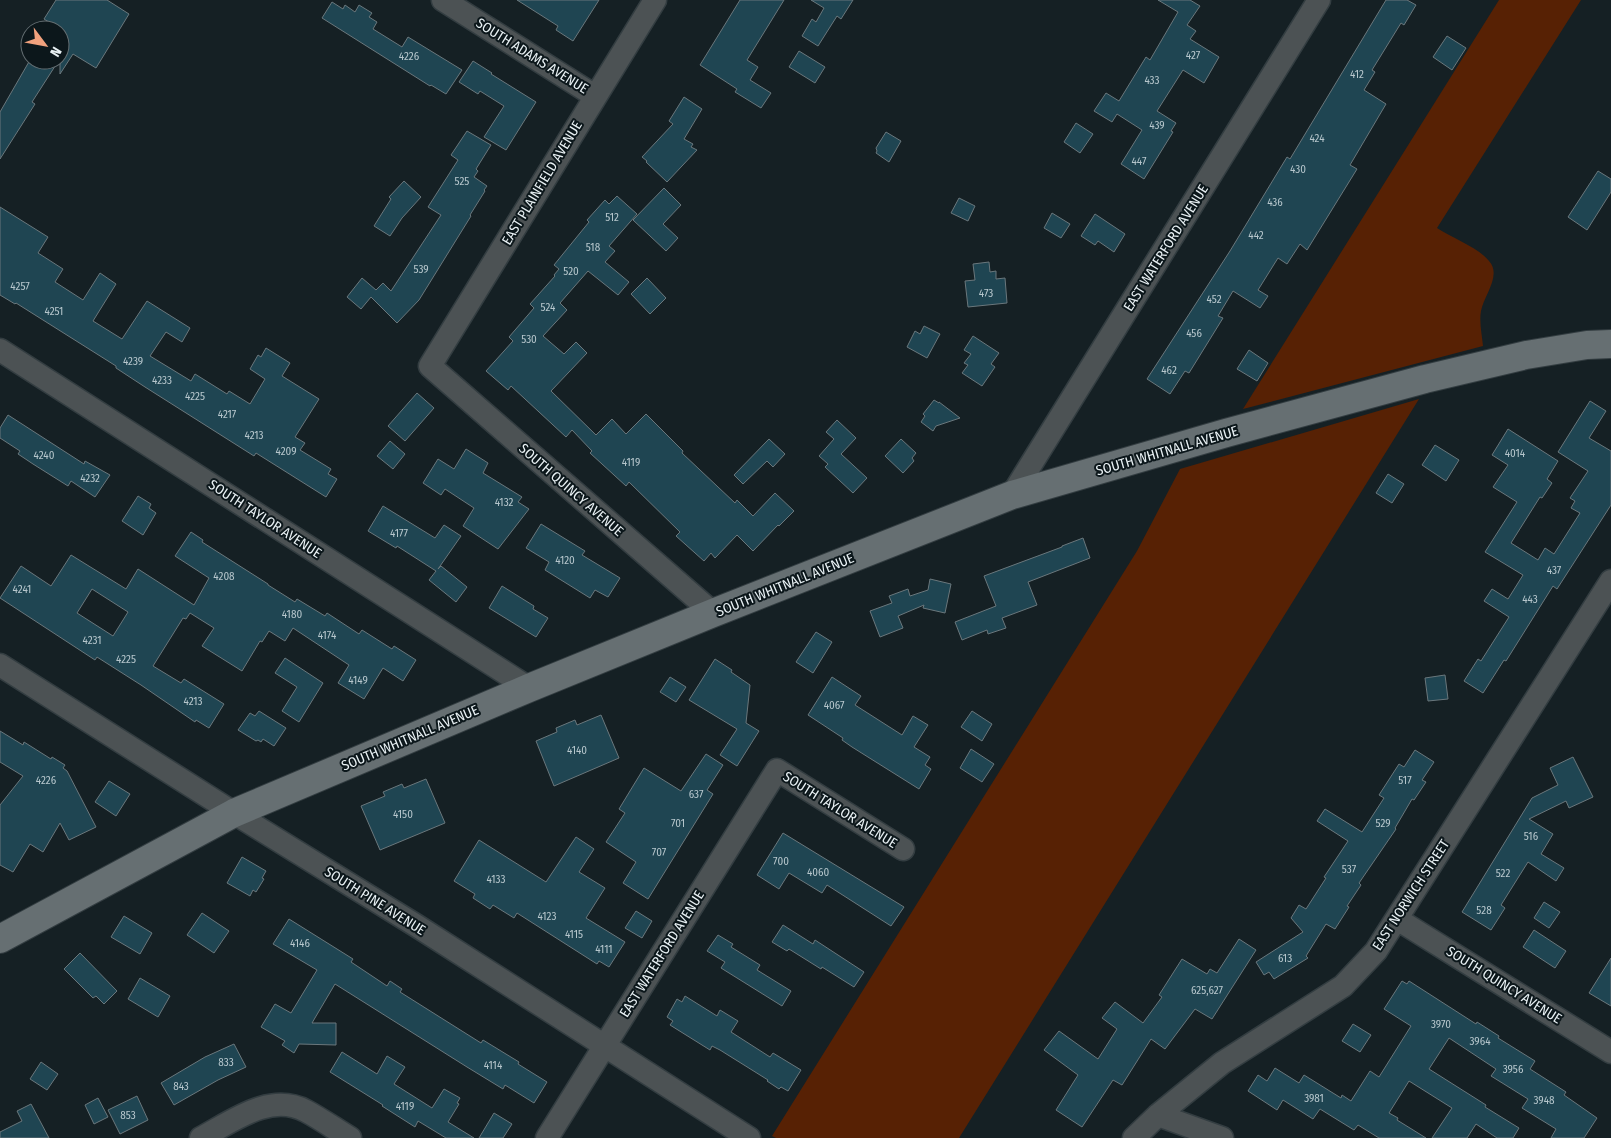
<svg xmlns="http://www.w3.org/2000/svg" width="1611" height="1138" font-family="'Fira Sans Condensed',sans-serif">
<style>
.green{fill:#572104}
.building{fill:#1f4552;stroke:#6a777c;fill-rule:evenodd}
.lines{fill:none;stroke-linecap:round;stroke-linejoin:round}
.street-casing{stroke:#333d41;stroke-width:25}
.secondary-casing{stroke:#333d41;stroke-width:30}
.street{stroke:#4c5254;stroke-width:22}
.secondary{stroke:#666f72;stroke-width:28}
.labels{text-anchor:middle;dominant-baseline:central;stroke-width:4;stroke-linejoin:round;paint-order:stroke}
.number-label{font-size:11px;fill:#b6c6cc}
.street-label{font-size:14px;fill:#e9f1f4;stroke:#0c171b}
</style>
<rect width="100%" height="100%" fill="#152024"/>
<path class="green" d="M1499 0H1581L1437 228C1452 238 1479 248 1489 261 1502 275 1484 295 1481 311 1479 322 1482 335 1483 346L1243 409Z
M1419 399 959 1138H776L772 1136 1137 551 1180 469Z"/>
<path class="building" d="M56 0H107L129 14 96 68 73 54 60 74V29L44 19Z
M517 0H599L573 41 556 30 558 26Z
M740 0H784L747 60 758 67 750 80 771 93 761 108 735 92 737 89 700 65Z
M811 0H853L841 19 837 16 818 46 802 36 812 19 816 22 824 8Z
M1158 0H1190L1200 6 1187 25 1196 31 1190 39 1219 57 1204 83 1183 70 1157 111 1176 123 1171 131 1173 132 1144 179 1121 164 1142 130 1117 114 1112 122 1094 111 1106 93 1119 101 1146 57 1150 60 1178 12Z
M1386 0H1407L1416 5 1404 25 1401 23 1372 70 1375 72 1364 90 1386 104 1350 165 1357 169 1307 250 1300 244 1287 264 1278 258 1258 290 1268 296 1260 308 1233 291 1218 316 1223 318 1189 373 1185 371 1170 394 1147 379 1230 251 1287 157 1290 159Z
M332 2 343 9 345 5 355 12 359 5 372 13 369 17 377 22 373 29 402 47 408 37 462 70 446 94 431 85 430 86 322 18Z
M1447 36 1466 48 1452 70 1433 57Z
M799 51 825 67 815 83 789 67Z
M30 60H59L32 102 35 104 0 159V112Z
M473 61 492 73 491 74 536 102 506 150 484 137 504 106 480 91 478 94 459 82Z
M684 97 702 109 684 139 693 144 691 147 697 150 667 182 646 162 647 161 642 157 673 124 669 121Z
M1076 123 1093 134 1080 153 1064 142Z
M467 131 491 145 476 169 478 171 474 177 487 186 484 190 485 191 470 215 471 216 419 300 397 323 371 297 361 309 347 297 362 278 376 290 383 283 391 291 441 215 428 207 458 160 451 155Z
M886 132 901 141 889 162 876 153 877 151 876 148Z
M1598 171 1611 179V192L1587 230 1568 217Z
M404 181 421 197 402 218 390 236 374 226 391 199 389 197Z
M664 188 681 205 663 224 678 238 666 251 633 220Z
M617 196 637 214 609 246 615 251 605 262 629 282 618 295 588 271 560 303 567 310 543 336 564 354 576 342 587 353 551 391 596 435 612 419 626 434 646 414 683 451 682 453 735 503 737 500 753 516 775 493 794 511 779 526 778 525 753 551 737 535 715 558 711 553 704 561 676 536 680 532 629 482 626 486 590 453 592 451 572 430 566 437 511 386 508 390 486 371 513 341 509 337 534 308 530 304 555 276 554 275 559 269 554 265 589 222 587 220 605 200 609 204Z
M959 198 975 206 968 221 951 213Z
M0 207 48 237 38 253 63 269 55 282 83 300 100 273 116 284 93 321 122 339 147 301 190 328 182 342 166 332 150 356 191 381 195 374 227 394 229 391 250 404 265 379 250 369 258 355 261 357 266 348 290 363 282 376 319 399 295 437 305 443 300 450 331 469 328 474 337 479 326 497 256 453 254 456 145 387 116 368V366L16 303 15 304 0 295Z
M1052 213 1070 224 1061 238 1044 228Z
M1095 214 1125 234 1114 252 1098 241 1095 245 1081 236Z
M989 262 990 272 996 271V279L1005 278 1007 303 968 307 965 281 975 280 973 264Z
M647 278 666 298 650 314 631 294Z
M924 326 940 334 927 358 907 347 915 331 920 334Z
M973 336 999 353 991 364 995 367 982 386 962 373 968 365 964 363 971 354 964 350Z
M1249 350 1268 363 1257 381 1237 369Z
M417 393 434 408 405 441 388 426Z
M934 400 939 403V402L960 418 936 426 933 431 921 422 925 416 923 414Z
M1590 401 1606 411 1589 438 1611 451V505L1557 589 1553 586 1506 661 1504 660 1483 693 1464 681 1478 659 1481 661 1509 617 1484 601 1492 589 1508 599 1523 575 1485 552 1517 502 1493 487 1508 465 1492 455 1508 429 1558 461 1547 479 1552 483 1542 498 1540 497 1511 543 1538 560 1545 548 1554 554 1580 513 1571 508 1575 501 1570 498 1588 471 1558 452Z
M8 415 84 464 85 461 110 475 95 497 71 481 68 486 33 464 18 454 20 451 0 438V428Z
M837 420 856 438 841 454 867 478 853 493 825 467 828 464 819 456 834 439 826 432Z
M769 439 785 454 773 467 767 461 743 484 734 475Z
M901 439 916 453 912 458 914 461 903 473 885 456Z
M390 441 405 454 393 469 377 456Z
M1435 445 1459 460 1446 481 1422 465Z
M466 449 488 463 483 473 522 497 518 502 529 509 498 549 463 526 474 508 445 489 441 495 423 483 438 459 454 469Z
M1388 474 1404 484 1392 503 1376 493Z
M138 496 151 504 149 508 156 513 143 535 122 521Z
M383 506 435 538 444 525 461 536 438 569 441 566 467 587 456 602 429 580 436 571 397 546 396 548 368 531Z
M541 524 585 551 582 555 620 578 608 597 595 590 590 598 545 570 549 562 526 548Z
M191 532 203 540 202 542 268 584V585L295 602 297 599 325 616 327 613 359 634 362 630 392 649 394 646 416 660 403 681 383 668 364 699 338 683 349 665 293 628 285 641 269 631 262 642 260 641 242 671 202 646 214 628 190 613 186 619 183 618 153 666 181 683 184 679 224 704 209 728 196 720 195 722 141 685 97 657 95 660 0 598 21 566 51 586 71 555 126 589 138 569 194 605 209 578 175 556ZM92 589 128 612 113 636 77 613Z
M1083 538 1090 558 1028 582 1037 605 1002 618 1006 628 988 634 987 630 962 640 955 622 996 606 984 576 1062 547V546Z
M930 579 951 584 945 613 923 608 924 605 898 616 903 628 880 637 870 611 892 603 889 596 908 589 910 596 928 590Z
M502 586 534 606 533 609 548 618 536 637 489 608Z
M816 632 832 642 813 673 796 662Z
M285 658 323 683 299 722 282 711 297 687 275 673Z
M715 659 732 670 731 672 750 685 746 723 759 731 737 766 720 755 737 729 689 700Z
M1445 675 1448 699 1428 701 1425 678Z
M670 677 686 687 676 702 660 692Z
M832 677 861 696 855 705 902 735 913 716 928 725 914 747 930 757 925 765 931 769 919 789 852 747 842 740 843 738 808 715Z
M259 711 286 728 274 746 263 739 261 742 258 740 256 741 238 730 250 713 255 716Z
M972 711 992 724 982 741 961 727Z
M601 715 619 758 554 786 536 741 557 732 556 728 575 720 577 725Z
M0 731 23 745 24 742 51 759 52 757 65 765 63 768 67 771 96 827 69 840 60 823 43 852 30 844 13 872 0 865V805L23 776 0 762Z
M971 749 994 764 982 782 960 768Z
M1415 750 1434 762 1422 780 1426 782 1414 800 1412 799 1395 828 1396 829 1359 883 1361 885 1347 906 1349 907 1335 929 1326 924 1306 956 1308 958 1274 979 1269 972 1264 975 1256 962 1303 932 1291 918 1299 905 1306 909 1326 878 1324 877 1348 841 1317 821 1325 809 1362 832 1384 798 1379 795 1399 764 1404 767Z
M706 754 723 765 707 790 713 794 648 899 623 883 636 862 606 842 625 813 619 809 644 768 681 791Z
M1573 757 1593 797 1569 808 1566 801 1529 819 1553 834 1541 854 1564 868 1556 881 1528 862 1501 905 1505 908 1491 930 1462 912 1532 798 1558 785 1550 768Z
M426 779 445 823 380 850 361 806 385 796 383 792 402 784 404 788Z
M109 781 130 794 116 816 95 802Z
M783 833 904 907 891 926 827 885 822 893 789 873 779 889 757 875Z
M576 837 594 849 579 872 605 888 586 918 625 942 609 967 599 961 597 964 517 913 514 918 493 905 490 909 473 898 475 894 454 881 479 840 546 882Z
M242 857 266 871 262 878 264 879 256 892 253 890 250 896 227 883Z
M1544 902 1560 912 1549 928 1534 918Z
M636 911 652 921 642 938 625 928Z
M202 913 229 931 214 953 187 935Z
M124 916 152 933 140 954 111 937Z
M289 919 353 959 351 962 387 986 390 981 402 989 400 992 481 1043 483 1040 519 1062 518 1064 547 1082 534 1103 505 1085 503 1089 467 1067 335 984 312 1023H336V1045L299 1044 294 1053 282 1045 285 1041 261 1027 275 1004 291 1013 317 970 273 944Z
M783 925 813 944 815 940 864 972 854 987 822 967 821 969 789 949 787 951 772 942Z
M1534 930 1566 951 1555 968 1523 947Z
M718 935 733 944 731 947 760 965 757 970 791 991 782 1006 721 968 725 962 707 951Z
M1239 939 1256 950 1212 1019 1195 1009 1165 1049 1151 1039 1122 1085 1113 1080 1082 1127 1056 1110 1078 1075 1044 1050 1059 1031 1098 1059 1117 1029 1102 1018 1115 1002 1143 1023 1162 997 1159 995 1182 959 1207 974 1210 969 1217 973Z
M80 953 117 991 104 1004 96 996 93 998 64 969Z
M1611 958V1006L1589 993Z
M140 978 170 996 158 1017 128 999Z
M1402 981 1407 984 1409 981 1476 1024 1477 1022 1499 1036 1498 1038 1535 1061 1530 1069 1566 1092 1564 1095 1597 1118 1584 1138H1551L1556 1129 1522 1108 1528 1099 1491 1076 1496 1069 1449 1038 1429 1069 1486 1105 1485 1107 1519 1128 1513 1138H1497L1476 1124 1467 1138H1432L1452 1108 1409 1081 1389 1113 1398 1118 1397 1120 1426 1138H1379L1358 1125 1354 1130 1320 1109 1313 1119 1283 1100 1277 1110 1248 1091 1258 1075 1267 1081 1275 1068 1299 1083 1304 1075 1341 1098 1342 1095 1351 1101 1370 1071 1379 1077 1411 1026 1384 1009Z
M685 996 717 1016 720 1010 738 1021 731 1032 770 1057 773 1053 801 1070 788 1091 781 1087 779 1089 767 1081 768 1080 720 1050 712 1046 710 1050 670 1025 673 1021 667 1017 677 999 682 1002Z
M1353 1024 1371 1035 1360 1052 1342 1041Z
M234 1044 246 1067 218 1080 174 1105 161 1083 205 1057Z
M342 1052 377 1074 387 1056 405 1067 394 1084 432 1108 444 1089 460 1098 457 1103 459 1104 448 1122 474 1138H446L418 1121 415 1127 382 1106 383 1105 330 1072Z
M41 1062 58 1074 47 1090 30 1079Z
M137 1096 148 1120 120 1134 108 1110Z
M98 1098 108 1117 94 1124 85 1105Z
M31 1104 49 1138H0V1132L22 1121 17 1111Z
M494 1113 512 1124 503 1138H479Z"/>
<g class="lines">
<g class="street-casing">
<path id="street" d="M443 0 595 96
M655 0 430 366 713 613
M0 350 529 688
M1012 495 1319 0
M0 665 234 813 417 926 749 1138
M1397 919 1611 1052
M1158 1115 1222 1138
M201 1138C233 1121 270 1092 306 1111 321 1119 335 1129 350 1138
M547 1138 777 770 903 849
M1134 1138 1158 1115 1222 1063 1343 986 1376 951 1611 581"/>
</g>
<g class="secondary-casing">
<path id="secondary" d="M0 939 234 813 529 688 713 613 1012 495 1226 433 1425 379 1526 355 1587 345 1611 344"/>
</g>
<use href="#street" class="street"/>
<use href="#secondary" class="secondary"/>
</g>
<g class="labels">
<g class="number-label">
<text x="1193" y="55">427</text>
<text x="409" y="56">4226</text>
<text x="1357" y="74">412</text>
<text x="1152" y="80">433</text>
<text x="1157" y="125">439</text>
<text x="1317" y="138">424</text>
<text x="1139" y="161">447</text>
<text x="1298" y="169">430</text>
<text x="462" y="181">525</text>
<text x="1275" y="202">436</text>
<text x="612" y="217">512</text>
<text x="1256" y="235">442</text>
<text x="593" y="247">518</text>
<text x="421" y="269">539</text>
<text x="571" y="271">520</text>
<text x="20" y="286">4257</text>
<text x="986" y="293">473</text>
<text x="1214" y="299">452</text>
<text x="548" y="307">524</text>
<text x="54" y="311">4251</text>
<text x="1194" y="333">456</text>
<text x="529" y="339">530</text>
<text x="133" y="361">4239</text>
<text x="1169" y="370">462</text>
<text x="162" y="380">4233</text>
<text x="195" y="396">4225</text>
<text x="227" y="414">4217</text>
<text x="254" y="435">4213</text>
<text x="286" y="451">4209</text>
<text x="1515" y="453">4014</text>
<text x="44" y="455">4240</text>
<text x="631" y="462">4119</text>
<text x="90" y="478">4232</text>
<text x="504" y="502">4132</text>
<text x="399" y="533">4177</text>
<text x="565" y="560">4120</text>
<text x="1554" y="570">437</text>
<text x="224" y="576">4208</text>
<text x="22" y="589">4241</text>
<text x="1530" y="599">443</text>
<text x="292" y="614">4180</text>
<text x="327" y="635">4174</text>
<text x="92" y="640">4231</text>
<text x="126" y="659">4225</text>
<text x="358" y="680">4149</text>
<text x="193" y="701">4213</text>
<text x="834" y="705">4067</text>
<text x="577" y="750">4140</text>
<text x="46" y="780">4226</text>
<text x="1405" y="780">517</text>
<text x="696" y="794">637</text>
<text x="403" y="814">4150</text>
<text x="678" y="823">701</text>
<text x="1383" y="823">529</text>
<text x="1531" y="836">516</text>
<text x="659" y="852">707</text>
<text x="781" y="861">700</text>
<text x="1349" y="869">537</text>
<text x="818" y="872">4060</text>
<text x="1503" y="873">522</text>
<text x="496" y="879">4133</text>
<text x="1484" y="910">528</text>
<text x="547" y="916">4123</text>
<text x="574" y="934">4115</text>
<text x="300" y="943">4146</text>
<text x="604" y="949">4111</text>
<text x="1285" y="958">613</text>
<text x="1207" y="990">625,627</text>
<text x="1441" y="1024">3970</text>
<text x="1480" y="1041">3964</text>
<text x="226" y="1062">833</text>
<text x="493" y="1065">4114</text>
<text x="1513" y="1069">3956</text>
<text x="181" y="1086">843</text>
<text x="1314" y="1098">3981</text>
<text x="1544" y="1100">3948</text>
<text x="405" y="1106">4119</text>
<text x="128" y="1115">853</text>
</g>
<g class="street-label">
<text transform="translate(532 56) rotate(32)">SOUTH ADAMS AVENUE</text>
<text transform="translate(542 183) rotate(-59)">EAST PLAINFIELD AVENUE</text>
<text transform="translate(1166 248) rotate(-58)">EAST WATERFORD AVENUE</text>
<text transform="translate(1167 451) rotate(-16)">SOUTH WHITNALL AVENUE</text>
<text transform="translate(571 490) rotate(41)">SOUTH QUINCY AVENUE</text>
<text transform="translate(265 519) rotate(33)">SOUTH TAYLOR AVENUE</text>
<text transform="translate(785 585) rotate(-22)">SOUTH WHITNALL AVENUE</text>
<text transform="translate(410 738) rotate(-23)">SOUTH WHITNALL AVENUE</text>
<text transform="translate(840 810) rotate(32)">SOUTH TAYLOR AVENUE</text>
<text transform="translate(1411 895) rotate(-57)">EAST NORWICH STREET</text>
<text transform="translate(375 901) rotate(32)">SOUTH PINE AVENUE</text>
<text transform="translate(662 954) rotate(-58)">EAST WATERFORD AVENUE</text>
<text transform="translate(1504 985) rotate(32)">SOUTH QUINCY AVENUE</text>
</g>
</g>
<g transform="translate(45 45) rotate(122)"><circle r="24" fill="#0c171b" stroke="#646e72"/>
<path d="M0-4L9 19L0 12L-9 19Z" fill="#f1a17d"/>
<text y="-8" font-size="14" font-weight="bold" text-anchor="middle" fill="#e9f1f4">N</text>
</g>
</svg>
